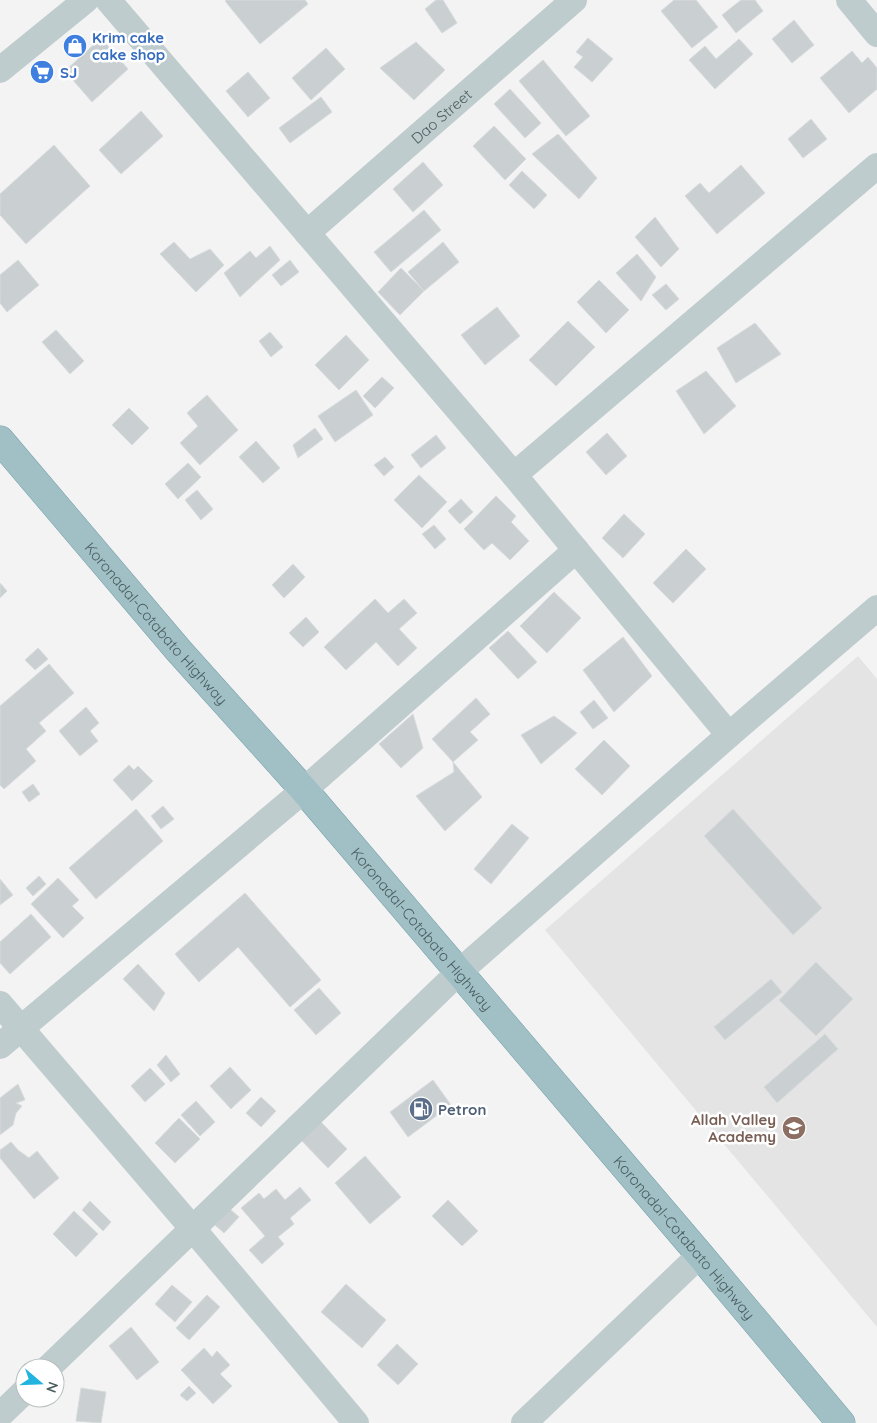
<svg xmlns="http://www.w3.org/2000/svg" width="877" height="1423" font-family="Quicksand,sans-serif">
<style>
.education{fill:#e5e4e5}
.building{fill:#cacfd1;stroke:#d7dbdd}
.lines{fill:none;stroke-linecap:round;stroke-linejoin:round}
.trunk-casing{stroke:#78a1aa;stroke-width:29}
.minor{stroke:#beccce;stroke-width:26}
.trunk{stroke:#a0c0c6;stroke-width:28}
.labels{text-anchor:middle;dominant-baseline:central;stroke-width:5;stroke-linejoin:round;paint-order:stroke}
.shop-label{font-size:15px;font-weight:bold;fill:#366cbe;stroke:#fff;text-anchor:start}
.street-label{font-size:15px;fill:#4a5d5f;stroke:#fff}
.service-label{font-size:15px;font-weight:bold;fill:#4e5e75;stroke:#fff;text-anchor:start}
.education-label{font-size:15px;font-weight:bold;fill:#785e54;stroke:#fff;text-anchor:end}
</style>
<rect width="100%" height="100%" fill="#f4f3f3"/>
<path class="education" d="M858 656 877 679V1327L545 930Z"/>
<path class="building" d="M226 0H305L308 4 260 44 225 1Z
M436 0H443L457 23 442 33 425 9Z
M674 0H696L718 27 692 48 661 11Z
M741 0H755L763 11 736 33 722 15Z
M794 20 814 45 792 63 772 39Z
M101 38 128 69 92 102 65 71Z
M588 38 613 59 592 82 574 67 583 57 576 52Z
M739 39 753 54 715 89 689 60 705 46 716 59Z
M416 42 445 70 414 100 380 68Z
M326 48 345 69 311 100 292 78Z
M852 51 862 63 868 57 877 68V89L849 113 820 78Z
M543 60 590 116 566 136 519 81Z
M248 72 270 98 248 117 226 91Z
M510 89 541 123 525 138 494 104Z
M321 97 332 112 290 143 279 128Z
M141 111 163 136 121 174 99 150Z
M811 119 827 139 803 158 788 139Z
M494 126 526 159 505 180 473 146Z
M558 134 597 178 579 199 532 154Z
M54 145 90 186 26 244 0 215V194Z
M423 162 443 185 413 212 393 189Z
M741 165 765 193 717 234 685 196 700 183 709 193Z
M522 171 547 195 534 209 509 185Z
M424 210 441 230 391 272 374 252Z
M655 217 679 249 661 267 635 237Z
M174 242 190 259 210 249 224 265 196 292 160 254Z
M443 242 459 262 424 291 408 272Z
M270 246 280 260 240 297 224 273 250 251 256 258Z
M637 254 656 277 641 301 616 273Z
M18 260 39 285 7 312 0 303V275Z
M290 260 299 272 281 286 272 275Z
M401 268 424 291 400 315 378 292Z
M599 280 629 310 606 333 577 302Z
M666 284 679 299 666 310 652 295Z
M497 307 520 336 485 365 461 335Z
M568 321 595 347 556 386 529 360Z
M755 323 781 354 736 383 717 348Z
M56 330 84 361 70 374 42 342Z
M270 332 283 347 271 357 259 341Z
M346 335 369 360 339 390 315 365Z
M706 371 736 406 704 434 676 391Z
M382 377 394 388 375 408 363 396Z
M356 390 373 415 335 442 318 416Z
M207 395 238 430 200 465 180 443 198 426 187 413Z
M129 408 149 428 132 445 112 425Z
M315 428 323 439 298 458 293 445Z
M607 433 627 456 606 475 586 452Z
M436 435 446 448 421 468 411 455Z
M256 441 280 468 263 483 239 457Z
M385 457 394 467 384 476 374 465Z
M188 463 201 477 178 499 165 484Z
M419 475 447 502 422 528 394 500Z
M197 490 213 509 201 520 185 500Z
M496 496 516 516 511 522 529 541 510 560 492 543 484 550 464 529Z
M461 499 473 512 460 524 448 511Z
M624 514 645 534 623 558 602 538Z
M434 525 446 539 435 549 422 534Z
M686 549 706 569 673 603 653 583Z
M293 564 305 577 284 598 272 585Z
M0 583 7 591 0 598Z
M554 592 581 618 547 653 520 626Z
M375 599 388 613 404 599 417 613 399 629 417 648 398 666 376 642 346 670 324 647Z
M306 617 319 632 303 647 289 633Z
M508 631 537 662 518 679 489 648Z
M623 637 652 676 614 712 583 670Z
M38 648 48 659 35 670 25 660Z
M49 664 74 693 39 723 46 731 26 749 36 761 4 789 0 785V706Z
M476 698 490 714 470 732 478 740 453 762 432 739Z
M594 700 608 718 593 729 580 712Z
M86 707 99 723 90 731 98 741 80 756 59 731Z
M413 714 423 748 401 768 379 744Z
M554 716 577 733 541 764 521 735Z
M604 740 630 766 602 795 575 769Z
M453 762 482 797 445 831 416 796 454 772Z
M129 765 134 770 138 766 153 781 132 801 113 780Z
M33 784 40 794 29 802 22 792Z
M163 806 174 819 161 829 151 816Z
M136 809 163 841 96 899 69 868Z
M733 809 822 908 793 935 704 836Z
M512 824 529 838 491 884 474 869Z
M39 876 46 884 33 896 26 888Z
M58 878 79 900 72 906 84 918 63 938 31 904Z
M0 879 13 895 0 905Z
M245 893 321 980 290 1007 238 947 199 982 175 954Z
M31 914 51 937 10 974 0 963V942Z
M816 962 853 999 816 1036 779 1000Z
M138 964 165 993 154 1011 123 979Z
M771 979 782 992 725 1040 714 1027Z
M319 988 341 1013 316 1035 294 1010Z
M825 1034 838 1049 777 1103 764 1087Z
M166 1055 180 1074 171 1082 157 1065Z
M230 1067 251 1090 231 1109 210 1086Z
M150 1068 165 1084 145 1102 131 1086Z
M433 1080 451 1105 408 1137 390 1112Z
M18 1084 25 1100 16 1103 22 1106 16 1113 13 1125 0 1135V1098Z
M261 1097 276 1111 261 1127 246 1113Z
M196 1101 215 1122 200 1136 181 1115Z
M179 1118 200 1139 175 1163 155 1143Z
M319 1120 347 1149 328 1168 300 1139Z
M11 1142 18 1150 29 1158 37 1151 59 1178 34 1199 0 1158V1150Z
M365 1156 401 1197 370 1224 335 1183Z
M300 1187 311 1200 290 1218 294 1224 278 1237 284 1244 262 1264 249 1250 265 1236 241 1208 259 1193 264 1199 276 1189 285 1200Z
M448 1200 478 1231 462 1246 432 1216Z
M90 1201 111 1222 103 1231 82 1210Z
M230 1209 239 1217 224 1233 215 1225Z
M74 1211 98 1234 76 1257 53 1234Z
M346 1284 386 1320 362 1348 321 1312Z
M172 1285 192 1302 175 1322 155 1304Z
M207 1295 220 1307 189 1340 176 1328Z
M131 1327 159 1362 137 1380 109 1346Z
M397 1344 418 1364 398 1385 377 1365Z
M204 1348 212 1357 217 1351 230 1365 220 1374 232 1386 213 1404 181 1370Z
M189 1386 196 1393 187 1401 180 1395Z
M81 1388 106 1392 101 1423 76 1421Z"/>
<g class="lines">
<g class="trunk-casing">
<g id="trunk">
<path id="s2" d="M0 440 179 651 304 790 700 1255 841 1423"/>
</g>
</g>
<g class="minor">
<path d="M108 0 514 475 729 735"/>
<path d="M849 0 877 34"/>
<path d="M0 70 86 0"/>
<path id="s1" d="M307 233 574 0"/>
<path d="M514 475 877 166"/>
<path d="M0 1004 193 1229 356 1423"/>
<path d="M0 1046 304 790 576 550"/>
<path d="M48 1368 459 972 729 735 877 608"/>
<path d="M0 1415 25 1391"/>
<path d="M524 1423 700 1255"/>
</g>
<use href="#trunk" class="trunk"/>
</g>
<defs>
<g id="shop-disc" transform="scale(1.25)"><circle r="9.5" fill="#3f7fe0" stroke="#fff"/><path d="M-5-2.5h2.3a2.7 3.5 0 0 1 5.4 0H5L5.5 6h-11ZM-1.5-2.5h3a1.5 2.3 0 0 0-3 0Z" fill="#fff"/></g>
<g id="supermarket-disc" transform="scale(1.25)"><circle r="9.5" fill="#3f7fe0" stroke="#fff"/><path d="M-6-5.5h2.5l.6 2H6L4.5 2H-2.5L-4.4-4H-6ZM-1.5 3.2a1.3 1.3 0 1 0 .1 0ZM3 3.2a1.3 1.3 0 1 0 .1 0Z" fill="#fff"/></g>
<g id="fuel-disc" transform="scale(1.25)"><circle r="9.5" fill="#5c6f8a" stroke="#fff"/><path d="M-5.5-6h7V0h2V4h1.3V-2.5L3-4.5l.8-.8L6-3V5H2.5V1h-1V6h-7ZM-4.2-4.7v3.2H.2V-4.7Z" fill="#fff"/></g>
<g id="school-disc" transform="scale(1.25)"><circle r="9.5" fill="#8d6e63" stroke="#fff"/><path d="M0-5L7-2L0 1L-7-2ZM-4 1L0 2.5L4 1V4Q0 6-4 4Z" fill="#fff"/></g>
</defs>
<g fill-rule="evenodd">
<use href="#shop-disc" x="75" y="46"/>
<use href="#supermarket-disc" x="42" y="72"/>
<use href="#fuel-disc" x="421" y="1109"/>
<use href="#school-disc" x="794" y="1128"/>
</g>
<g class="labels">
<g class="shop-label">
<text x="92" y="37">Krim cake<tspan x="92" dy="17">cake shop</tspan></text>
<text x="60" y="72">SJ</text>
</g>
<g class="street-label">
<text stroke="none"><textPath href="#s1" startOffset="178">Dao Street</textPath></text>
<text stroke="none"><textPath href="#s2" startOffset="241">Koronadal-Cotabato Highway</textPath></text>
<text stroke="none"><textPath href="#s2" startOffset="646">Koronadal-Cotabato Highway</textPath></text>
<text stroke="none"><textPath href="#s2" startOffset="1051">Koronadal-Cotabato Highway</textPath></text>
</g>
<g class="service-label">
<text x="438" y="1109">Petron</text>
</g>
<g class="education-label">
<text x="776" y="1119">Allah Valley<tspan x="776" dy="17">Academy</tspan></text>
</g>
</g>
<g transform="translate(40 1383) rotate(109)"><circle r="24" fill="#ffffff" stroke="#b7bebf"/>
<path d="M0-4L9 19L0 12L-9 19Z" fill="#22b4df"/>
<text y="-8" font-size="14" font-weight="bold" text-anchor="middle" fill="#4a5d5f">N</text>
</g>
</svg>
